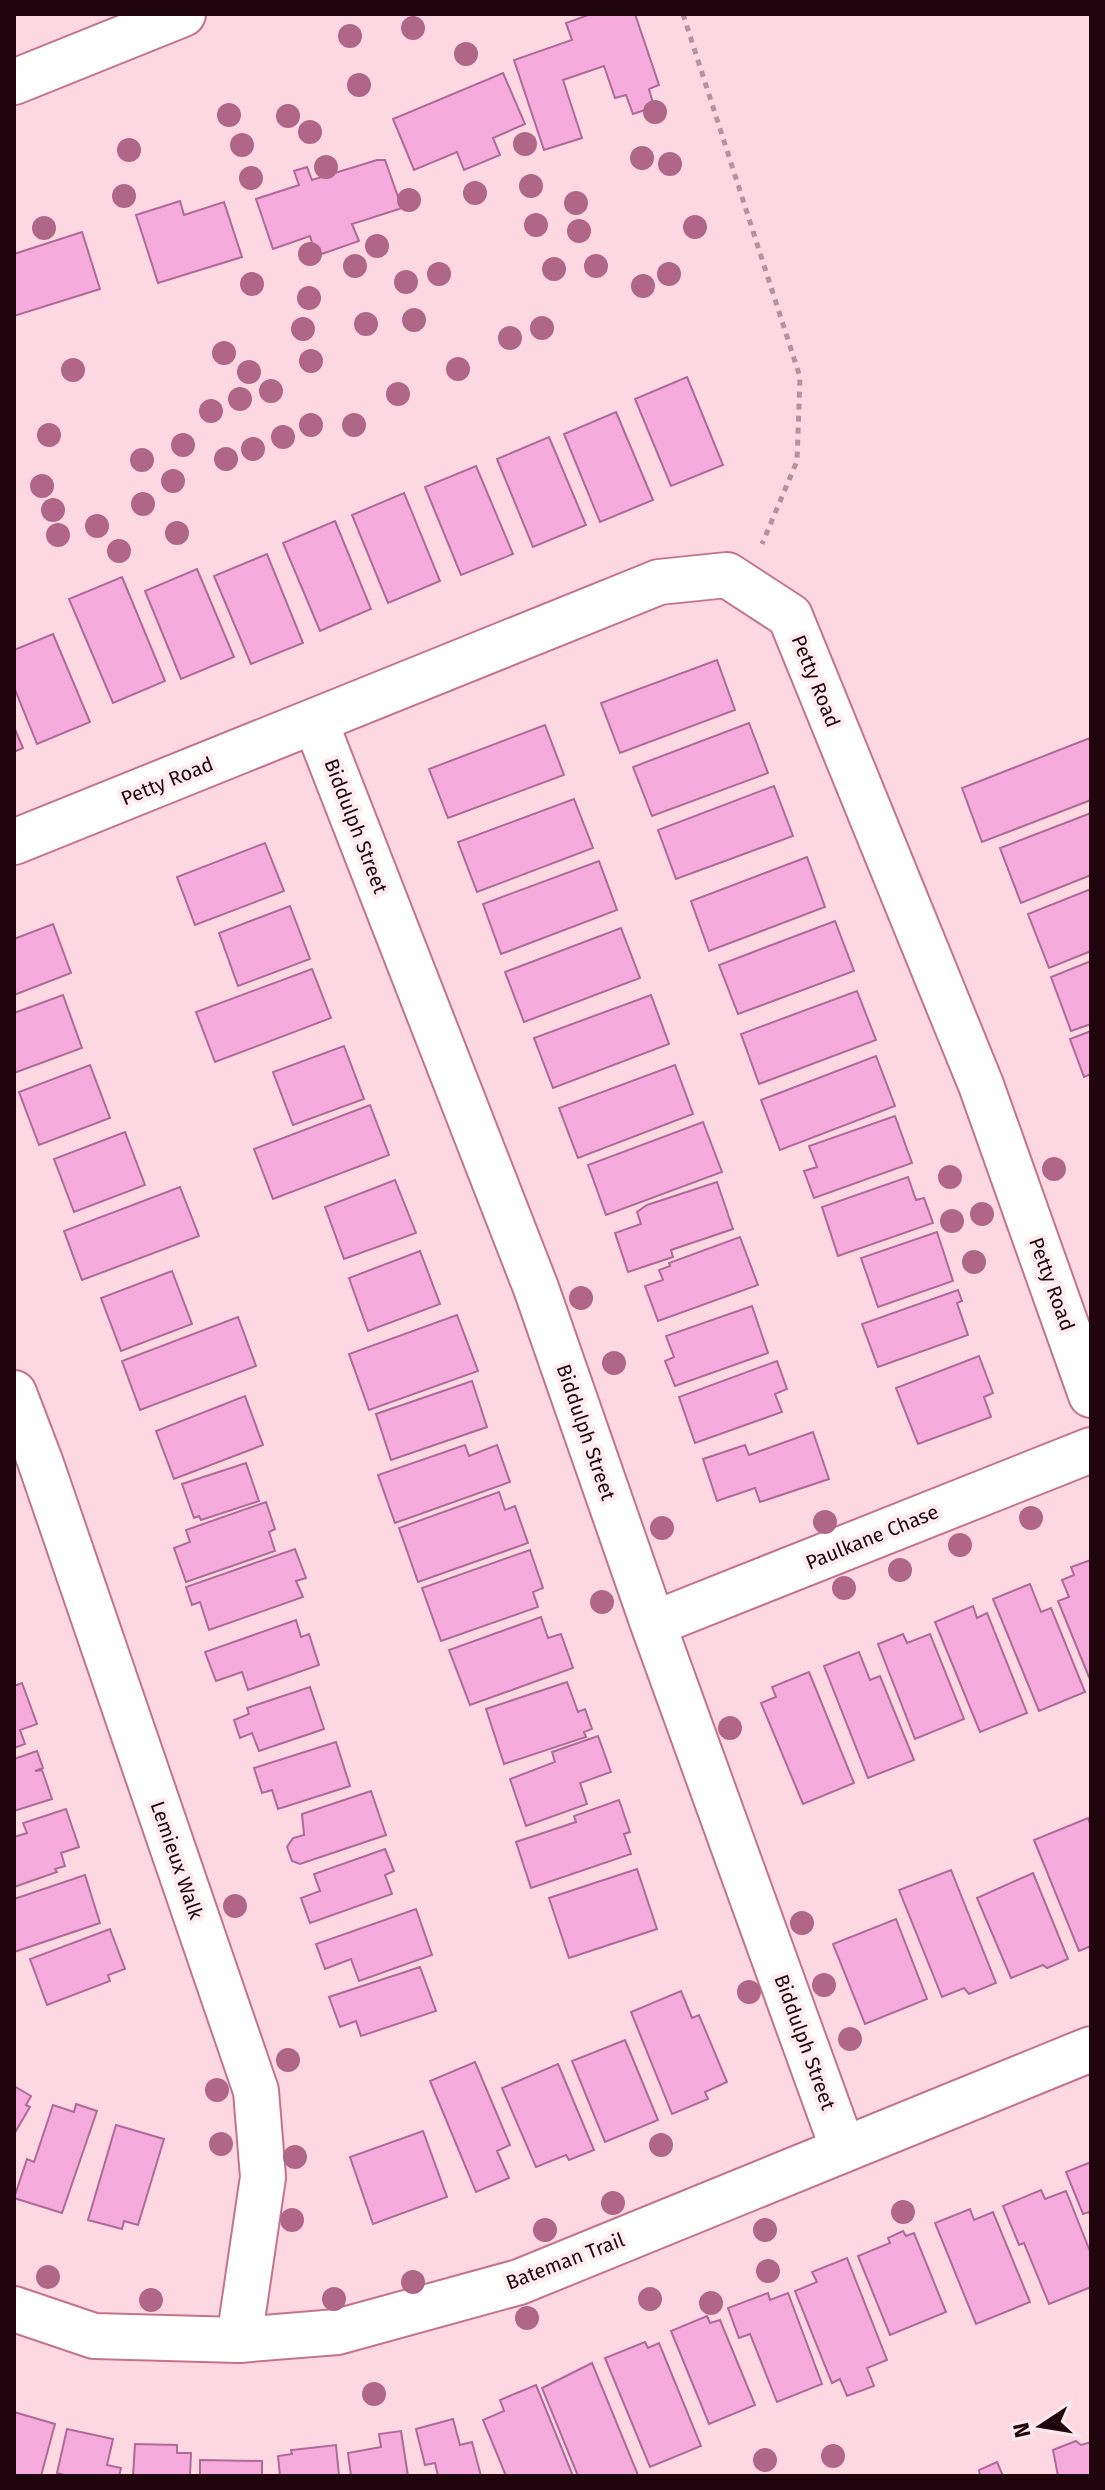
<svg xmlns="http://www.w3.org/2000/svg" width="1105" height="2490" font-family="'Fira Sans',sans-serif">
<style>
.building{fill:#f6abdd;stroke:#ae6a98;stroke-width:2}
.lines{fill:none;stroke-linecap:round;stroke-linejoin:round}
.minor-casing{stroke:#c4738d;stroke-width:48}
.tertiary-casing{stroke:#c4738d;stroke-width:48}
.path{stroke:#b5939d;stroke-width:5;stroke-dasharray:6 6;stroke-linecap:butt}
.minor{stroke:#fff;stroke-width:44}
.tertiary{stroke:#fff;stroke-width:44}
.tree{fill:#b06686}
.labels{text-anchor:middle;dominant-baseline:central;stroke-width:8;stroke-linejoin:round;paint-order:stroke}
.street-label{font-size:20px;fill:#20040e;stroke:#feebf0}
</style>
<rect width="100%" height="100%" fill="#fdd8e2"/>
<path class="building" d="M591 14H635L659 85 649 89 654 107 633 114 626 95 615 98 604 66 563 80 582 138 544 150 514 60 572 40 566 23Z
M503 73 525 124 493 138 500 155 464 170 457 152 414 170 393 119Z
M377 160H385L402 208 352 224 359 241 316 256 310 236 273 249 256 199 299 185 294 171 307 167 312 180Z
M180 201 184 215 224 202 242 257 158 283 136 215Z
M82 232 100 289 14 316V254Z
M687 377 723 465 671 486 635 399Z
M616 412 653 500 600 522 564 434Z
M549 437 586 525 533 547 497 459Z
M476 466 513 554 461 575 425 487Z
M404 493 440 581 388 603 352 515Z
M335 521 371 609 320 631 283 543Z
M267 554 303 643 251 664 214 576Z
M197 569 234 657 181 679 145 591Z
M122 577 165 681 113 703 69 599Z
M53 634 90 722 37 744 14 687V650Z
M717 660 735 710 620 753 601 703Z
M749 723 768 773 652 816 633 767Z
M545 725 564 775 448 818 429 769Z
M14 727 23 748 14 752Z
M1090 738 1091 800 982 842 962 788Z
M774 786 793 836 676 879 658 830Z
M574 799 593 848 477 892 458 842Z
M1091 813V875L1021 903 1000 848Z
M265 843 284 891 195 925 177 877Z
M807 857 825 907 709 951 691 901Z
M599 861 617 910 501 954 483 904Z
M1091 889V951L1049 968 1028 914Z
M290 906 310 959 238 986 219 933Z
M835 921 854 971 738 1014 719 965Z
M53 924 71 973 14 995V939Z
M621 928 640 978 524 1022 505 972Z
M1091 961V1024L1071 1031 1051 977Z
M312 969 331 1018 215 1062 196 1012Z
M857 991 876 1040 759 1084 741 1034Z
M63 995 82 1048 14 1073V1013Z
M651 995 669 1044 553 1088 534 1038Z
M1091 1031V1074L1084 1077 1070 1039Z
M344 1046 364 1099 293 1125 273 1072Z
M876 1056 895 1106 780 1150 761 1100Z
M90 1065 110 1118 39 1145 19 1092Z
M675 1065 693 1114 578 1158 559 1108Z
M370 1105 389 1155 273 1199 254 1149Z
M895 1116 912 1163 814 1198 804 1171 817 1167 809 1146Z
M703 1122 722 1172 606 1215 588 1165Z
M125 1132 145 1185 74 1212 54 1159Z
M908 1177 916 1200 924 1198 933 1223 838 1256 822 1207Z
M395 1180 416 1233 344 1259 325 1207Z
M717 1182 733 1229 671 1250 673 1257 628 1272 615 1233 641 1224 637 1212 647 1205Z
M180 1187 199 1236 82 1280 64 1231Z
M937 1232 953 1281 878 1307 861 1258Z
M740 1237 758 1285 658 1321 645 1286 663 1280 659 1270 670 1266 669 1263Z
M420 1251 440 1304 368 1331 349 1278Z
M172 1271 192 1324 121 1351 101 1298Z
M958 1290 962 1301 957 1303 968 1335 878 1367 862 1324Z
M752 1306 768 1353 675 1386 665 1361 674 1357 666 1336Z
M457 1315 478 1371 369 1410 349 1354Z
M238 1317 256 1366 140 1410 122 1361Z
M979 1356 993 1393 984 1397 991 1417 918 1444 896 1388Z
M777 1361 787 1389 775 1394 782 1412 695 1443 679 1397Z
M472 1381 487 1427 391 1460 376 1414Z
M245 1396 263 1445 174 1479 156 1431Z
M813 1432 829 1479 760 1502 755 1488 717 1501 703 1459 745 1445 749 1455Z
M465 1445 469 1456 497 1445 510 1482 395 1523 378 1475Z
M246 1463 259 1501 201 1520 199 1516 194 1518 182 1484Z
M499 1492 505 1510 515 1506 528 1543 418 1582 399 1528Z
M266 1502 275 1529 269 1532 275 1551 186 1582 174 1548 190 1542 186 1530Z
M295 1549 306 1578 296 1581 303 1597 209 1630 200 1602 192 1605 186 1587Z
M530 1550 543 1588 533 1592 538 1607 441 1641 422 1588Z
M1091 1560V1682L1058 1601 1069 1597 1062 1580 1074 1575 1071 1567Z
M1030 1584 1041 1612 1051 1608 1085 1692 1039 1711 993 1599Z
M973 1606 977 1618 987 1613 1027 1713 980 1732 935 1622Z
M541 1617 548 1638 561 1634 573 1668 470 1705 449 1650Z
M296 1620 301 1637 309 1634 319 1665 248 1690 242 1672 216 1681 205 1652Z
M903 1634 907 1643 930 1634 964 1719 915 1739 878 1644Z
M859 1652 870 1680 880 1676 914 1760 868 1778 824 1666Z
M809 1672 854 1783 803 1804 761 1703 776 1697 772 1687Z
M567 1682 578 1712 585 1709 592 1729 584 1732 586 1737 504 1764 486 1709Z
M22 1683 37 1724 20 1730 25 1744 14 1748V1686Z
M310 1687 324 1729 259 1751 252 1733 240 1738 234 1720 249 1714 247 1708Z
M598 1736 611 1772 580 1783 587 1804 526 1826 510 1779 555 1762 552 1752Z
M336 1742 350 1786 278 1809 272 1790 262 1793 254 1768Z
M37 1751 43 1768 35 1771 42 1770 52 1799 14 1811V1759Z
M371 1791 386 1835 300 1864 292 1861 287 1847 293 1838 304 1835 302 1814Z
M619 1800 630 1832 624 1834 631 1854 531 1888 516 1842 576 1822 574 1816Z
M66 1809 79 1847 61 1853 65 1866 55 1869 57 1872 14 1887V1837L27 1833 23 1823Z
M1088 1818 1091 1826V1946L1079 1951 1034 1840Z
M385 1849 394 1871 385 1875 392 1894 310 1923 301 1898 320 1891 314 1874Z
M637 1869 657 1929 569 1958 549 1898Z
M951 1870 996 1983 969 1994 964 1988 942 1997 899 1890Z
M1033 1873 1068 1959 1047 1968 1043 1965 1011 1978 977 1898Z
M85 1875 100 1923 14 1952V1899Z
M416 1909 432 1955 359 1981 351 1959 325 1969 316 1944Z
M896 1919 927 1999 865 2024 833 1944Z
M110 1929 125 1969 108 1975 110 1981 47 2005 30 1959Z
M420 1967 436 2011 361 2036 356 2021 340 2027 329 1997Z
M681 1991 692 2018 699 2015 727 2082 705 2092 708 2099 672 2114 631 2012Z
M625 2040 658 2120 605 2142 572 2061Z
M475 2062 510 2145 497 2151 509 2178 476 2192 430 2081Z
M558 2064 594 2150 569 2160 566 2155 536 2167 502 2088Z
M14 2086 31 2096 26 2105 30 2107 14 2134Z
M76 2104 97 2111 62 2213 14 2198 27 2159 34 2162 53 2105 74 2112Z
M116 2125 164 2139 138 2225 124 2221 122 2229 88 2220Z
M423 2131 447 2197 373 2224 350 2157Z
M1091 2162V2217L1089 2212 1083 2214 1066 2172Z
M1041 2190 1045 2199 1066 2191 1091 2254V2287L1049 2304 1024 2243 1019 2245 1003 2206Z
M970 2209 974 2220 993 2212 1030 2302 976 2324 935 2223Z
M903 2231 906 2236 914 2233 946 2312 890 2335 858 2256 890 2243 888 2238Z
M847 2258 887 2360 867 2368 874 2386 847 2396 840 2379 832 2383 795 2291 817 2282 812 2272Z
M768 2293 770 2300 788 2293 822 2384 777 2402 750 2334 739 2338 728 2308Z
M707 2316 710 2323 720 2320 755 2405 709 2424 671 2331Z
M645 2342 648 2348 659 2343 701 2446 650 2467 605 2358Z
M592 2363 638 2475 578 2476 542 2388Z
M536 2385 573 2476H506L483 2420 504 2411 500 2400Z
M14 2412 55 2424 41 2476H14Z
M453 2419 460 2445 472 2442 481 2476H438L435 2463 425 2465 416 2429Z
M67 2429 113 2439 107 2465 121 2468 119 2476H68L57 2473Z
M401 2431 408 2476H351L348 2453 381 2447 379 2434Z
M1076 2441 1081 2445 1091 2442V2476H1058L1053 2450Z
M135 2444 177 2445V2453H191L190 2476H133Z
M336 2445 339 2476H280L278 2456 292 2454 291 2450Z
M200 2460 262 2461V2476H200Z
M997 2462 1003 2476H980L979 2470Z"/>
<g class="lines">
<g class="minor-casing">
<path id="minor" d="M315 721 536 1288 653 1624 843 2149
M14 842 659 582 727 575 790 616 981 1085 1091 1395
M14 1393 40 1461 256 2091 263 2177 239 2340
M653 1624 1091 1450"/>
</g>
<g class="tertiary-casing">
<path id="tertiary" d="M14 82 183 14
M14 2309 94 2336 239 2340 337 2332 519 2282 1091 2049"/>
</g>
<path class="path" d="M683 14 800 377 797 461 762 544"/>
<use href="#minor" class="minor"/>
<use href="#tertiary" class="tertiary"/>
</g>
<g class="tree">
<circle cx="413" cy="28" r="12"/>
<circle cx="350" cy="36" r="12"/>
<circle cx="466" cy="54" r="12"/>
<circle cx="359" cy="85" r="12"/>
<circle cx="655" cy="112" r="12"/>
<circle cx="229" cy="115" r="12"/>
<circle cx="288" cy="116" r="12"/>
<circle cx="310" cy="132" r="12"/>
<circle cx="525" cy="144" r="12"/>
<circle cx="242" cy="145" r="12"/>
<circle cx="129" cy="150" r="12"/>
<circle cx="642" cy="158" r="12"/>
<circle cx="670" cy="164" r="12"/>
<circle cx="326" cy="167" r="12"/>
<circle cx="251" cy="178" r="12"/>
<circle cx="531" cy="186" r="12"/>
<circle cx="475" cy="193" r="12"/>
<circle cx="124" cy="196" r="12"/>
<circle cx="409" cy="200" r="12"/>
<circle cx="576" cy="203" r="12"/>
<circle cx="536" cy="225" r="12"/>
<circle cx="695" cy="227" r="12"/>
<circle cx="44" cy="228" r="12"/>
<circle cx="579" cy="231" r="12"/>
<circle cx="377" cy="246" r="12"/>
<circle cx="310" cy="254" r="12"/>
<circle cx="355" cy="266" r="12"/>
<circle cx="596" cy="266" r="12"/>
<circle cx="554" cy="269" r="12"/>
<circle cx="439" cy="274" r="12"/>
<circle cx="669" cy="274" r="12"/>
<circle cx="406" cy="282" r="12"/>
<circle cx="252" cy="284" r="12"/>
<circle cx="643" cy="286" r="12"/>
<circle cx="309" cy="298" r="12"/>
<circle cx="414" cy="320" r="12"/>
<circle cx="366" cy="324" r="12"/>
<circle cx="542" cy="328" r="12"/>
<circle cx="303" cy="329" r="12"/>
<circle cx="510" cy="338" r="12"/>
<circle cx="224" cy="353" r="12"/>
<circle cx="311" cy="361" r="12"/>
<circle cx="458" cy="369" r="12"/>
<circle cx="73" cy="370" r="12"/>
<circle cx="249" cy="372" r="12"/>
<circle cx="271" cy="391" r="12"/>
<circle cx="398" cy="394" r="12"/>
<circle cx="240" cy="399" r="12"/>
<circle cx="211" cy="411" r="12"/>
<circle cx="311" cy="425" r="12"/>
<circle cx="354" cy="425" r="12"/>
<circle cx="49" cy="435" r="12"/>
<circle cx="283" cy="437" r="12"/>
<circle cx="183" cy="445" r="12"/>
<circle cx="253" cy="449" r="12"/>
<circle cx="226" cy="459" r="12"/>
<circle cx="142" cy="460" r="12"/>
<circle cx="173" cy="481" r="12"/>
<circle cx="42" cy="486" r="12"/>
<circle cx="143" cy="504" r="12"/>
<circle cx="53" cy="510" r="12"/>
<circle cx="97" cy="526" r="12"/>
<circle cx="177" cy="533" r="12"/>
<circle cx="58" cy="535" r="12"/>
<circle cx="119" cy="551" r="12"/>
<circle cx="1054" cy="1169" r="12"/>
<circle cx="950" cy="1177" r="12"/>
<circle cx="982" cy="1214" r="12"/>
<circle cx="952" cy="1221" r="12"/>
<circle cx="974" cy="1262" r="12"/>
<circle cx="581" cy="1298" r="12"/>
<circle cx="614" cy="1363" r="12"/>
<circle cx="1031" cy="1518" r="12"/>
<circle cx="825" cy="1522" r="12"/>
<circle cx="662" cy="1528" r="12"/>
<circle cx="960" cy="1545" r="12"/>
<circle cx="900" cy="1570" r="12"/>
<circle cx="844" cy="1588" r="12"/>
<circle cx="602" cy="1602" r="12"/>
<circle cx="730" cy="1728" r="12"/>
<circle cx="235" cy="1906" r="12"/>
<circle cx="802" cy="1923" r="12"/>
<circle cx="824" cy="1985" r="12"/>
<circle cx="749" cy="1992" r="12"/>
<circle cx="850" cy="2039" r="12"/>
<circle cx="288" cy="2060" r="12"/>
<circle cx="217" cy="2090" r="12"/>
<circle cx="221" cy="2144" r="12"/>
<circle cx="661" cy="2145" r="12"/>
<circle cx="295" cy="2157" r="12"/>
<circle cx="613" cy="2203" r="12"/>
<circle cx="903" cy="2212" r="12"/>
<circle cx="292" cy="2220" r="12"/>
<circle cx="545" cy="2230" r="12"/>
<circle cx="765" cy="2230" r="12"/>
<circle cx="768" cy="2271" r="12"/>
<circle cx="48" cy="2277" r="12"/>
<circle cx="413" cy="2282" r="12"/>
<circle cx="334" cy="2299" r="12"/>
<circle cx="650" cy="2299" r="12"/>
<circle cx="151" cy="2300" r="12"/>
<circle cx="711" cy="2303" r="12"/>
<circle cx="527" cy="2318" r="12"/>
<circle cx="374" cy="2394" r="12"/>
<circle cx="833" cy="2456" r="12"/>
<circle cx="765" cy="2460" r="12"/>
</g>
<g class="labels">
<g class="street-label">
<text transform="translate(816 681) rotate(68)">Petty Road</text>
<text transform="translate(167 781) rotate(-22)">Petty Road</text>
<text transform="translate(356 826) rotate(69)">Biddulph Street</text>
<text transform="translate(1052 1284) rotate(70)">Petty Road</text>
<text transform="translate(586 1432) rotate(71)">Biddulph Street</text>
<text transform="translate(872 1537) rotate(-22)">Paulkane Chase</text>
<text transform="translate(177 1860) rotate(71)">Lemieux Walk</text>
<text transform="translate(805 2042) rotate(70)">Biddulph Street</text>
<text transform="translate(565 2261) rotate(-21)">Bateman Trail</text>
</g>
</g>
<rect width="1105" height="2490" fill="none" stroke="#20040e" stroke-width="32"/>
<g transform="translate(1041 2426) rotate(258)" stroke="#feebf0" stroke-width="6" paint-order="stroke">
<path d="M0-6L14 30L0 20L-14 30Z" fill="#20040e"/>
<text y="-12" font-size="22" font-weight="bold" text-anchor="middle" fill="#20040e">N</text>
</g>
</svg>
